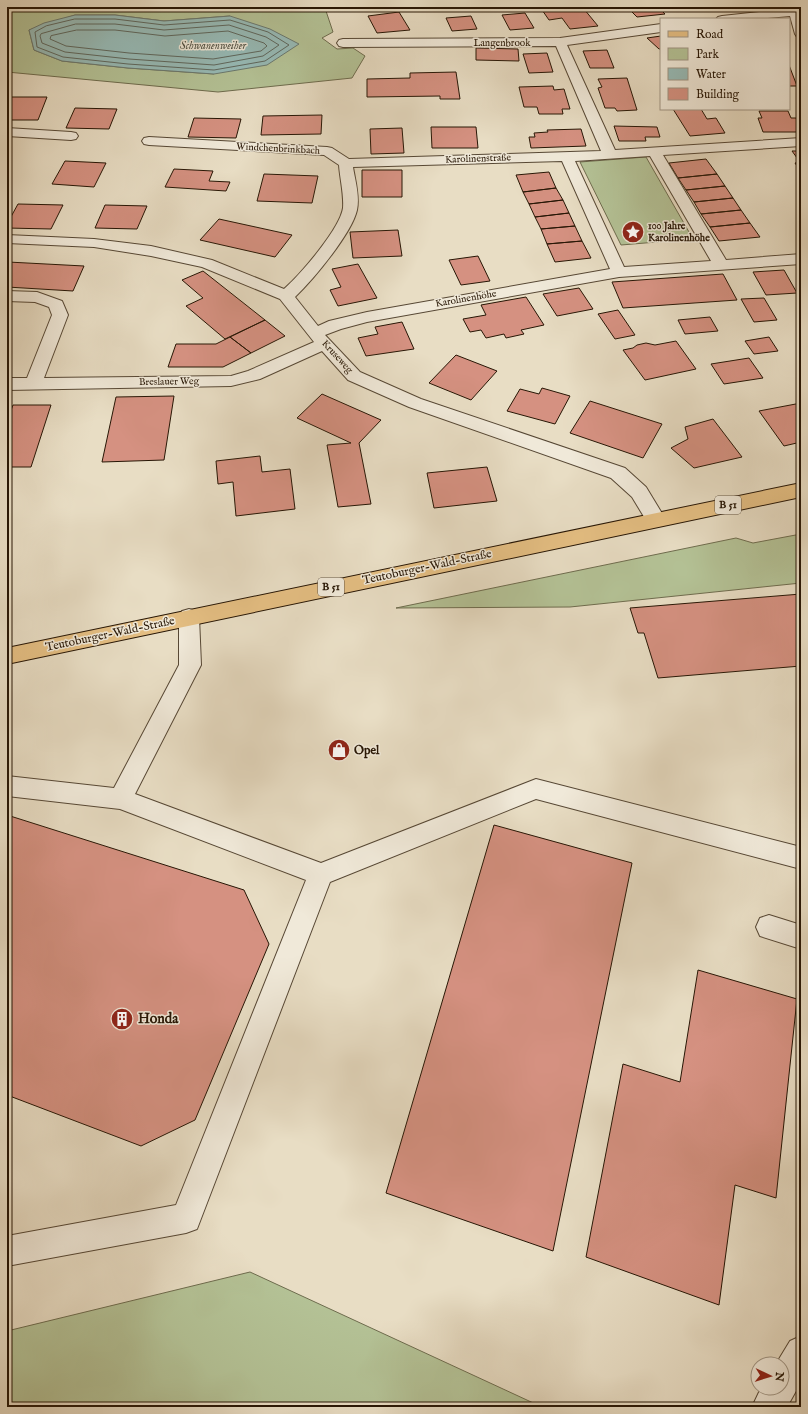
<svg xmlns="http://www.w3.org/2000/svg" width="808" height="1414" font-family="'IM FELL English',serif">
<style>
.green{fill:#b4c296;stroke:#6e6c4e;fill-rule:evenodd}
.water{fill:#97bbb7;stroke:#6a7970}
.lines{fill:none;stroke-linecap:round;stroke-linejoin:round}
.shore{stroke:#5f685e;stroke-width:1}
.stream{fill:#6a7970;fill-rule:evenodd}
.building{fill:#d59181;stroke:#271605}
.minor-casing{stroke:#574835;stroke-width:2}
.major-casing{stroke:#271605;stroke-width:2}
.minor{fill:#f0e9d9;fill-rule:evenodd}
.major{fill:#e4be82;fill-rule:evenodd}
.labels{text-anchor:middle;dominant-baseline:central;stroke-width:3;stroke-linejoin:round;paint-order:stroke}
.far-street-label{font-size:10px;fill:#271605;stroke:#f0e9d9}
.far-poi-label{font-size:10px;font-weight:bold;fill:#271605;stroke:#f0e9d9;text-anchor:start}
.far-water-label{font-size:11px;font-style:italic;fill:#4e5043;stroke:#f0e9d9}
.shield{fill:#f0e9d9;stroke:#635545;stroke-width:1}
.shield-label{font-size:11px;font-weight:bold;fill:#271605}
.street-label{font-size:12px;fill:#271605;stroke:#f0e9d9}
.poi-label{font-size:12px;font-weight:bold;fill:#271605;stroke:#f0e9d9;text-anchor:start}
.near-poi-label{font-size:14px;font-weight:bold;fill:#271605;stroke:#f0e9d9;text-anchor:start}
</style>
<rect width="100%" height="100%" fill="#e8ddc4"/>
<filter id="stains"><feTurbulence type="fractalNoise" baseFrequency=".005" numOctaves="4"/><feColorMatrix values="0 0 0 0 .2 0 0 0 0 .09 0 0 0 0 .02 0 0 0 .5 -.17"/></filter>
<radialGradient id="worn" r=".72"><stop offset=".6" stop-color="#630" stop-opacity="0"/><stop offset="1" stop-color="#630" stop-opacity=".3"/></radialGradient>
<path class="green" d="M10 7H360L325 8 333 32 322 38 337 49 353 48 365 56 352 78 218 92 7 72V16ZM75 15H115L164 21 230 16 214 74 128 68 62 61 34 50 29 30Z
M646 157 693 239 621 245 580 162Z
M801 534V583L570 607 396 608 736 538 753 543Z
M250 1272 542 1407H7V1331Z"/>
<path class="water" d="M75 15H115L164 21 230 16 270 29 299 44 267 65 214 74 128 68 62 61 34 50 29 30 44 23Z"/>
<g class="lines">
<path class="shore" d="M75 19H115L164 25 230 20 268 32 289 45 265 61 214 70 128 64 63 57 37 47 35 32 46 26Z
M76 24H115L164 30 229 25 266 37 279 45 263 56 214 65 129 59 65 52 42 43 40 36 41 34Z
M77 30H115L165 36 228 31 264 43 267 46 261 51 213 59 129 53 66 46 50 39 51 36Z"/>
<path class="stream" d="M330 7H355L352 9 328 10V8Z"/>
</g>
<path class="building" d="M540 7H557L560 11 584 9 598 26 570 29 562 18 549 20Z
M627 7H658L665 14 637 17Z
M399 12 410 30 377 33 368 16Z
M525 13 534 28 510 30 502 15Z
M471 16 477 29 452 31 446 18Z
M661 36V49H659L647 38Z
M476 48 518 49 519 61 476 60Z
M607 50 614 68H590L583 51Z
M547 53 553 72 529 73 523 54Z
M789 65 797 86H789Z
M456 72 460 99H440V96L367 97V79L410 78V73Z
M627 78 637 110 617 111 615 108H605L598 88 602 87 598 79Z
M553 86 554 90 564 89 570 109H562L563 114H539L537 107H524L519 87Z
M7 97H47L38 120H7Z
M75 108 117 109 109 129 66 128Z
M673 109H701L707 119 716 118 725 133 690 136Z
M759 111H788L791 118H796L801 128V132H763L758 118H762Z
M322 115 321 134 261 135 263 116Z
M194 118 241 119 236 138 188 137Z
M614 126 657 127 660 137H645L646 141H619Z
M431 127H476L478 148H432Z
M402 128 404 153 371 154 370 129Z
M581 129 586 146 531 148 529 137H535L534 133 548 132 547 130Z
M792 151H801V172L795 163 800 162Z
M706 159 717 174 678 178 669 163Z
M65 161 106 163 94 187 52 184Z
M174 169 213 171 209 181 230 182 226 191 165 187Z
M362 170H402V197H362Z
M549 172 556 188 523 192 516 175Z
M264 174 318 176 312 203 257 201Z
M717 174 725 186 686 190 678 178Z
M725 186 733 198 694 202 686 190Z
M556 188 563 200 529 204 523 192Z
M733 198 741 210 701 214 694 202Z
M563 200 569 213 535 217 529 204Z
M18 204 63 205 51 229 7 228V224Z
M105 205 147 206 137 229 95 228Z
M741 210 750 223 710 227 701 214Z
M569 213 575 226 541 229 535 217Z
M219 219 292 235 275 257 200 240Z
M750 223 760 237 719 241 710 227Z
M575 226 582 241 547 244 541 229Z
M398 230 402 256 353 258 350 232Z
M582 241 591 258 555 262 547 244Z
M478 256 490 281 461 285 449 260Z
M8 262 84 266 73 291 7 287Z
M358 264 377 298 338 306 330 290 341 287 332 269Z
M784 270 797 293 766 295 753 272Z
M203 271 265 320 225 339 186 306 203 298 182 280Z
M723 274 737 300 623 308 612 282Z
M579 288 593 309 557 316 543 294Z
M526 297 544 325 521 330 524 334 506 338 504 334 486 338 481 330 470 332 463 319 486 315 481 305Z
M764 298 777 320 754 322 741 299Z
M618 310 635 335 615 339 598 314Z
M710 317 718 331 685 334 678 320Z
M265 320 285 336 251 353 230 337Z
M402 322 414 349 366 356 358 338 378 334 375 327Z
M230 337 251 353 223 367H168L176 344H216Z
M769 337 778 351 754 354 745 341Z
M676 341 696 369 645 380 623 350 633 348 637 345 646 343 655 345Z
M456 355 497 371 471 400 429 383Z
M749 358 763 378 724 384 711 364Z
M542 388 570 396 555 424 507 411 520 389 539 394Z
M322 394 381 420 359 443 371 504 338 507 327 445 351 443 297 418Z
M174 396 164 460 102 462 116 397Z
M590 401 662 424 643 458 570 433Z
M801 403V442L784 446 759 411Z
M13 405H51L31 467H7V421Z
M713 419 742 457 694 468 671 448 688 439 685 427Z
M260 456 262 472 290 469 295 509 236 516 233 482 218 484 216 461Z
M487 467 497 501 434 508 427 473Z
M801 594V666L658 678 644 633H638L630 608Z
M7 815 244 890 269 944 195 1120 141 1146 7 1095Z
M494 825 632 863 553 1251 386 1193Z
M698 970 797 999 776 1198 735 1185 719 1305 586 1257 623 1064 680 1082Z"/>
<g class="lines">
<g class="minor-casing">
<path id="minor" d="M795 8H801V38L797 37 795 34 790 16 756 19H716L718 17 722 16Z
M661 24V32L567 45 615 150 801 138V146L663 155 726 260 801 254V264L619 277 367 322 341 329 325 335 360 372 421 399 625 468 646 487 666 520 663 525 656 527 649 525 632 497 611 478 409 407 348 380 322 351 260 379 231 386 7 390V378H27L52 315 49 307 35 302 7 301V291L37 292 62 301 68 315 44 378 231 376 248 371 314 342 280 299 202 267 151 256 94 247 7 243V235L94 239 151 246 212 260 284 289C300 275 340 229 343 208 344 194 340 179 339 165L324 155 149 145 144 144 142 141 144 138 149 137 327 147 332 148 349 159 601 151 556 46 343 47 339 46 337 43 339 40 343 39 560 38ZM650 156 711 261 624 267 575 161ZM562 161 610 269 367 312 329 321 318 326 295 297C313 280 352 233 357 210 360 196 355 180 353 167Z
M7 128 71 132 76 133 78 136 76 139 71 140 7 136Z
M189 609 196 611 199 617 201 665 135 794 321 863 536 779 801 847V869L536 799 330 882 197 1229 186 1233 7 1266V1236L176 1205 306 880 120 809 7 796V776L114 788 179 665V617L182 611Z
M769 915 801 925V949L760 936 756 927 760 918Z
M801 1336V1382L787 1407H752L761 1388H782V1364H776L790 1341Z"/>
</g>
<g class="major-casing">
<path id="major" d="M801 483V497L7 664V648Z"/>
</g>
<use href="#minor" class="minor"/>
<use href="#major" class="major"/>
</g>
<defs>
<g id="sight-disc" transform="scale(1.15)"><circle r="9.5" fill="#8f2418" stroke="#f0e9d9"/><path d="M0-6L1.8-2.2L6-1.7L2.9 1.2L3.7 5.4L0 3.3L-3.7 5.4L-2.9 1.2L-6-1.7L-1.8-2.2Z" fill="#fff"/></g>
<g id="shop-disc" transform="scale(1.15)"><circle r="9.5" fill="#8f2418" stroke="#f0e9d9"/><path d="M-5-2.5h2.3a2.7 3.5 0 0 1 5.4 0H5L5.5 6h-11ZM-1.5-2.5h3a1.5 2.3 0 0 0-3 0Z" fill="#fff"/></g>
<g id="building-disc" transform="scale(1.15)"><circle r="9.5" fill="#8f2418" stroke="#f0e9d9"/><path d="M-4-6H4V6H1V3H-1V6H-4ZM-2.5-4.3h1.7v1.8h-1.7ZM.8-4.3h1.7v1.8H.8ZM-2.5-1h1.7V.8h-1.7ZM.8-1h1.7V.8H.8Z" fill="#fff"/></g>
</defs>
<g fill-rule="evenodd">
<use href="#sight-disc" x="633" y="232"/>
<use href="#shop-disc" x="339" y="750"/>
<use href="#building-disc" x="122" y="1019"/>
</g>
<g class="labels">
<g class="far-street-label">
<text x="502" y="43">Langenbrook</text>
<text transform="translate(278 149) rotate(3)">Windchenbrinkbach</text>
<text transform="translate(478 159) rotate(-2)">Karolinenstraße</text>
<text transform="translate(466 299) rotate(-10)">Karolinenhöhe</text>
<text transform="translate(337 357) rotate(48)">Kruseweg</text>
<text transform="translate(169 382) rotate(-1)">Breslauer Weg</text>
</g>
<g class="far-poi-label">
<text x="648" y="226">100 Jahre<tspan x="648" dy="12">Karolinenhöhe</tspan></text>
</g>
<g class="far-water-label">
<text x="213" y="46">Schwanenweiher</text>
</g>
<g class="shield">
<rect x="715" y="496" width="26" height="18" rx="3"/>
<rect x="318" y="578" width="26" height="18" rx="3"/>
</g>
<g class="shield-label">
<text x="728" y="505">B 51</text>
<text x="331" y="587">B 51</text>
</g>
<g class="street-label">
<text transform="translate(427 567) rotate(-12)">Teutoburger-Wald-Straße</text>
<text transform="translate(110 634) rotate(-12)">Teutoburger-Wald-Straße</text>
</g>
<g class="poi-label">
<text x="354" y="750">Opel</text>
</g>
<g class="near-poi-label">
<text x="138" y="1019">Honda</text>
</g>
</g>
<rect width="808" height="1414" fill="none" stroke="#e8ddc4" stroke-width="24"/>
<rect x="8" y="8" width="792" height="1398" fill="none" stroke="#271605" stroke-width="2"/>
<rect x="12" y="12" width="784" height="1390" fill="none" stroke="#271605"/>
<rect x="660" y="18" width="130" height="92" fill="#f0e9d9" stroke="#a09584"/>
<rect x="668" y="31" width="20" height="6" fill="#e4be82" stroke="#a09584"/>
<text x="696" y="38" font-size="12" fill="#271605">Road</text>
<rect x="668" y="48" width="20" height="12" fill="#b4c296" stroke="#a09584"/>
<text x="696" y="58" font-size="12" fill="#271605">Park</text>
<rect x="668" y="68" width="20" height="12" fill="#97bbb7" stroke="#a09584"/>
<text x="696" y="78" font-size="12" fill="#271605">Water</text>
<rect x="668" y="88" width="20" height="12" fill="#d59181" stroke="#a09584"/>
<text x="696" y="98" font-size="12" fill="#271605">Building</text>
<g transform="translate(770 1376) rotate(94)"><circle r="19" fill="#f0e9d9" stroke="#a09584"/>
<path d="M0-3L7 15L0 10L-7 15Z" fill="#8f2418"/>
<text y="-6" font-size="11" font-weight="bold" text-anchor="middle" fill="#271605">N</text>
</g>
<rect width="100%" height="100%" filter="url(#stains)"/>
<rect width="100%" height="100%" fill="url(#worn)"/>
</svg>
